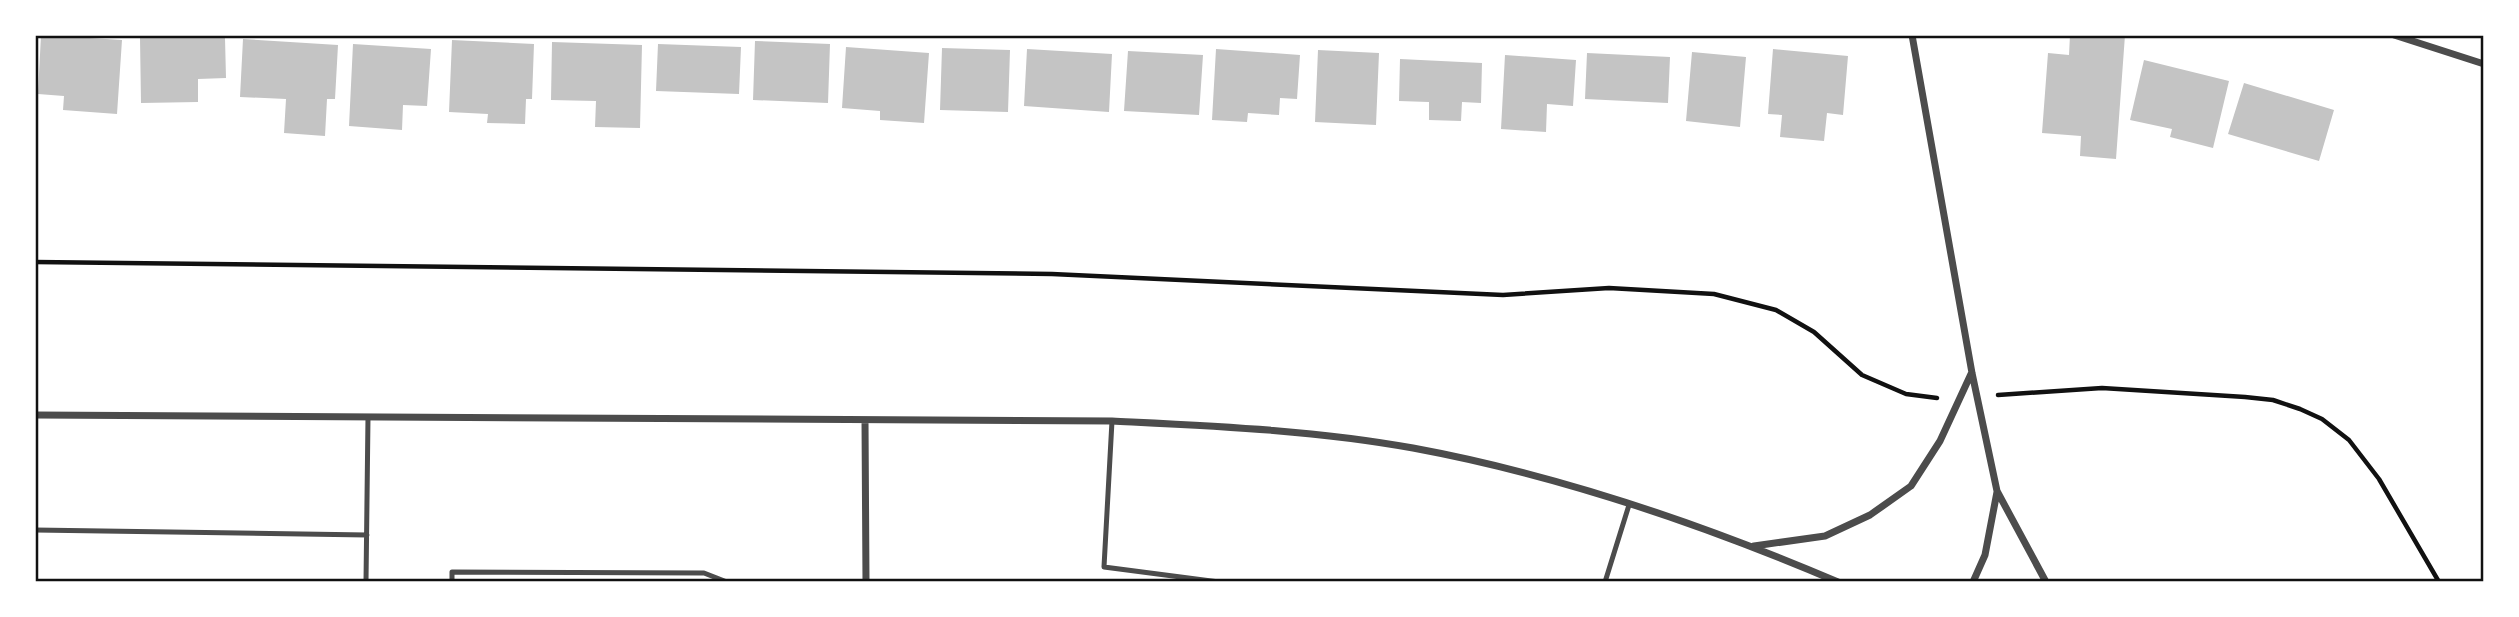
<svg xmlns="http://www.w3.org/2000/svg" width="2519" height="617" font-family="Inter,sans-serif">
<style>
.building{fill:#c4c4c4}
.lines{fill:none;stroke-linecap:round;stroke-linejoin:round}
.path{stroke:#111;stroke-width:4.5}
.service{stroke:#4c4c4c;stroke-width:5}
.minor{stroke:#4c4c4c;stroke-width:7}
.neatline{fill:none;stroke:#111;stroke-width:2.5}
</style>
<rect width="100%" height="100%" fill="#fff"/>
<path class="building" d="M41 35 122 40 117 114 63 110 64 96 38 94Z
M2070 35H2125L2116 159 2080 156 2081 136 2042 133 2048 53 2069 55Z
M140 38H225L226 78 198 79V102L141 103Z
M243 39 338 45 335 99H327L325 136 284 133 286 99 240 97Z
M452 40 534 44 532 99H526L525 124 487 123 488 114 449 112Z
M755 41 830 44 828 103 753 100Z
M552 42 642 45 640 128 595 127 596 101 551 100Z
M353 44 431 49 427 106 403 105 402 130 349 126Z
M658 44 741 47 739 94 656 91Z
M846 47 929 53 924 123 880 120V111L842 108Z
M942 48 1010 50 1008 112 940 110Z
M1027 49 1112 54 1109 112 1024 106Z
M1216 49 1300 55 1297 99 1280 98 1279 115 1248 113 1247 122 1212 120Z
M1773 49 1848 56 1843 115 1827 113 1824 141 1780 137 1782 115 1768 114Z
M1318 50 1379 53 1376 125 1315 122Z
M1128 51 1203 55 1199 115 1124 111Z
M1692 52 1746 57 1740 127 1686 121Z
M1587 53 1670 57 1668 103 1585 99Z
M1505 55 1576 60 1573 106 1547 104 1546 132 1501 129Z
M1400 59 1482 63 1481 103 1462 102 1461 121 1429 120V102L1399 101Z
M2144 60 2229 81 2213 148 2170 137 2172 129 2130 120Z
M2244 83 2334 110 2319 161 2228 134Z"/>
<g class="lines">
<path class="path" d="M35 262 1052 274 1503 295 1609 288 1714 294 1776 310 1814 332 1862 375 1906 394 1937 398
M1998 395 2102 388 2245 397 2273 400 2300 409 2322 419 2349 440 2379 479 2439 582"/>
<path class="service" d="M1112 421 1104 567 1219 582
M35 530 367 535
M366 582 368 417
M452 582V572L704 573 727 582
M1605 582 1629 505"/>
<path class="minor" d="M1912 35 1972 373 1997 491 2046 582
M2394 35 2484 64
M35 415 1112 421C1213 426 1314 430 1413 448 1559 475 1702 524 1838 582
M865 420 866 582
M1754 546 1825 536 1870 515 1911 486 1940 441 1971 374
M1973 582 1985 555 1997 492"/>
</g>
<rect width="2519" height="617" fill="none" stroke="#ffffff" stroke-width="74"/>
<rect x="37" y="37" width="2445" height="543" class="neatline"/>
</svg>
